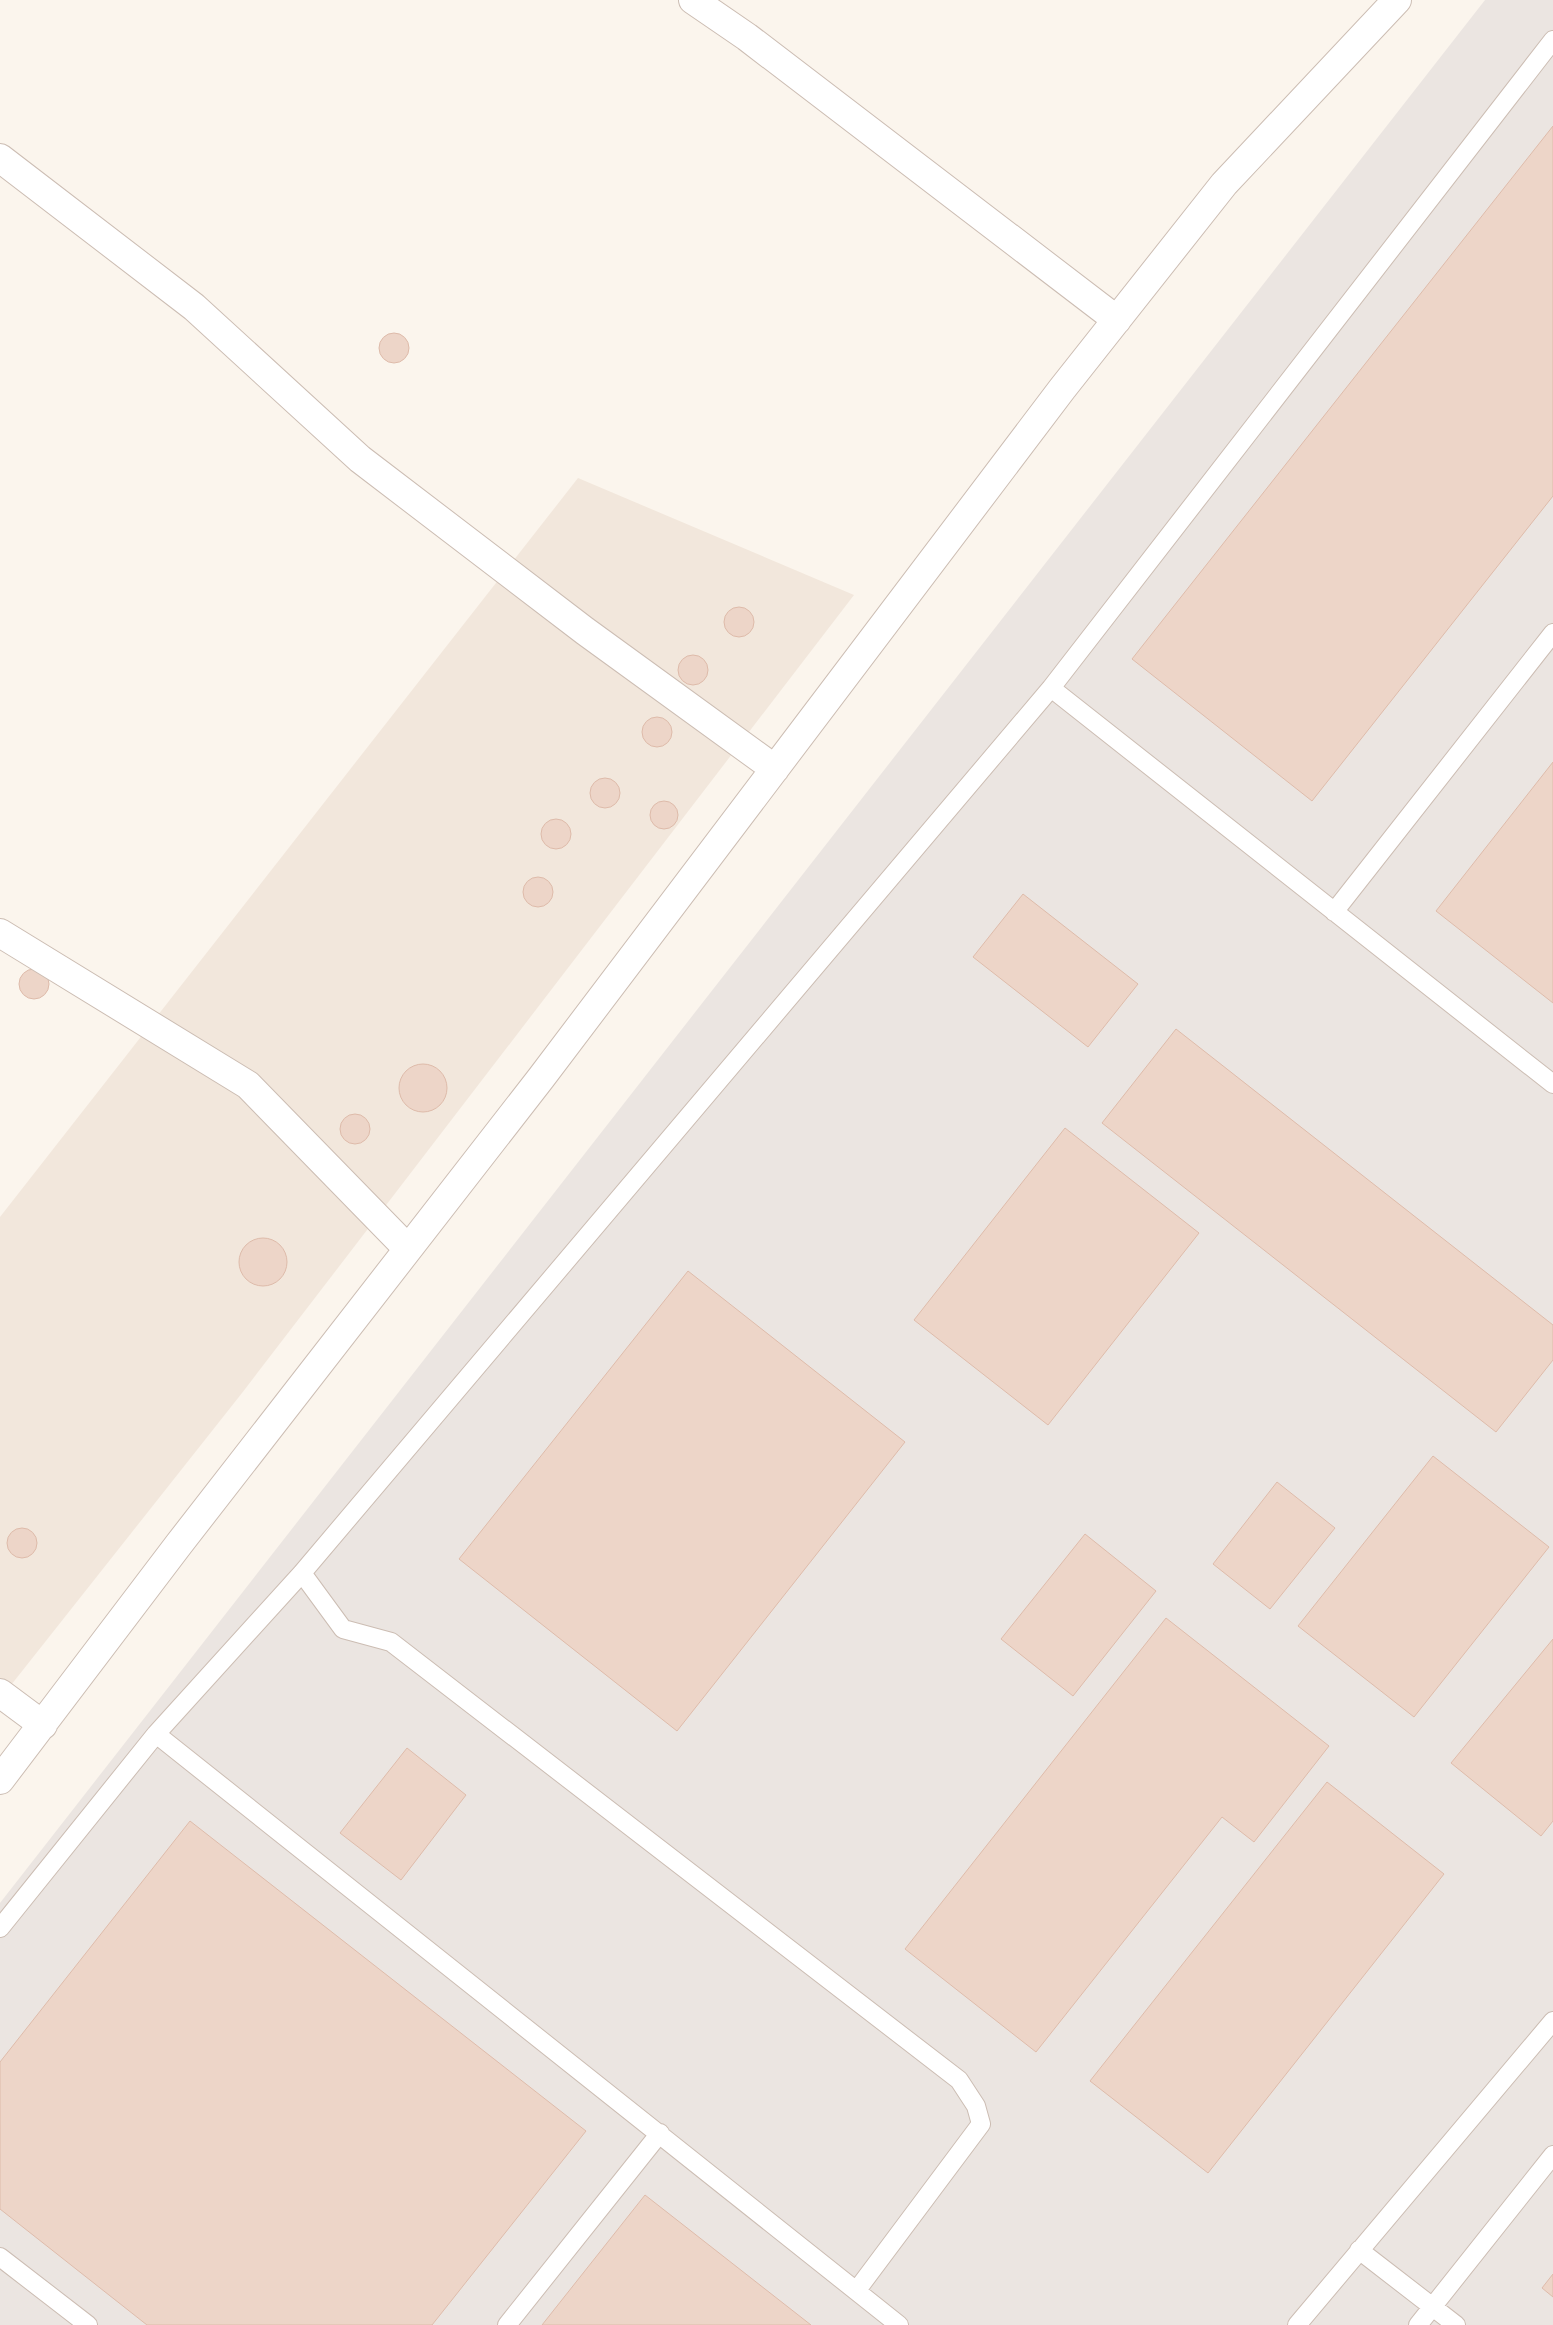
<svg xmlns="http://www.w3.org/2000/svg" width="1553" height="2325" font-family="'Exo 2',sans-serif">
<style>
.residential{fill:#f2e7dc}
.industrial{fill:#ebe5e1}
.building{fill:#edd5c8;stroke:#debbaa}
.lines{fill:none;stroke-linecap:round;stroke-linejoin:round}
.lane-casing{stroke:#ccbdb3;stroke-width:20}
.street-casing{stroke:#ccbdb3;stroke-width:30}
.lane{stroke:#fff;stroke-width:18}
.street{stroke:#fff;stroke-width:28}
</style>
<rect width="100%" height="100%" fill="#fbf5ed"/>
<path class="residential" d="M578 478 854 595 242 1393 0 1699V1217Z"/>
<path class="industrial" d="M1485 0H1553V2325H0V1903Z"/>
<path class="building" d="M1553 126V496L1312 801 1132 659Z
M379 348a15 15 0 1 1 30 0a15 15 0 1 1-30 0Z
M724 622a15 15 0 1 1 30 0a15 15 0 1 1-30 0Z
M678 670a15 15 0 1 1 30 0a15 15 0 1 1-30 0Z
M642 732a15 15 0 1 1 30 0a15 15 0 1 1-30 0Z
M1553 762V1003L1436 911Z
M590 793a15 15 0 1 1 30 0a15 15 0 1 1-30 0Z
M650 815a14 14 0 1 1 28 0a14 14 0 1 1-28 0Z
M541 834a15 15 0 1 1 30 0a15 15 0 1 1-30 0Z
M523 892a15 15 0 1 1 30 0a15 15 0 1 1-30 0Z
M1023 894 1138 984 1088 1047 973 957Z
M19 984a15 15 0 1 1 30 0a15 15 0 1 1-30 0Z
M1176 1029 1553 1325V1360L1496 1432 1102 1123Z
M399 1088a24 24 0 1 1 48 0a24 24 0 1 1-48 0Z
M340 1129a15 15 0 1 1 30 0a15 15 0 1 1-30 0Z
M1065 1128 1199 1233 1048 1425 914 1320Z
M239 1262a24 24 0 1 1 48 0a24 24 0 1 1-48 0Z
M688 1271 905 1442 677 1731 459 1559Z
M1433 1456 1549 1547 1414 1717 1298 1626Z
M1277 1482 1335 1528 1270 1609 1213 1564Z
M7 1543a15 15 0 1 1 30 0a15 15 0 1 1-30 0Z
M1085 1534 1156 1591 1073 1696 1001 1639Z
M1166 1618 1329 1746 1254 1842 1222 1817 1036 2052 905 1949Z
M1553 1639V1821L1541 1836 1451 1763Z
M407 1748 466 1795 401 1880 340 1833Z
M1327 1782 1444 1874 1208 2173 1090 2081Z
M190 1821 586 2131 432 2325H147L0 2209V2062Z
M645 2195 811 2325H542Z
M1553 2274V2297L1542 2288Z"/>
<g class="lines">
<g class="lane-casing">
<path id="lane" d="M1051 688 1553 1084
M1334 912 1553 633
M302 1573 343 1629 391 1642 959 2080 976 2106 981 2124 857 2290
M156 1734 899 2325
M0 1928 156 1734 302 1573 1051 688 1553 40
M1359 2250 1456 2325
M0 2257 88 2325
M507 2325 660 2133
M1297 2325 1553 2021
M1418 2325 1553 2155"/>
</g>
<g class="street-casing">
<path id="street" d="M693 0 747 37 1117 320
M0 158 194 307 360 459 585 631 775 769
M0 933 248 1085 408 1249
M0 1693 43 1725
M0 1780 179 1544 541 1078 1062 389 1224 184 1397 0"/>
</g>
<use href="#lane" class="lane"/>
<use href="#street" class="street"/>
</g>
</svg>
